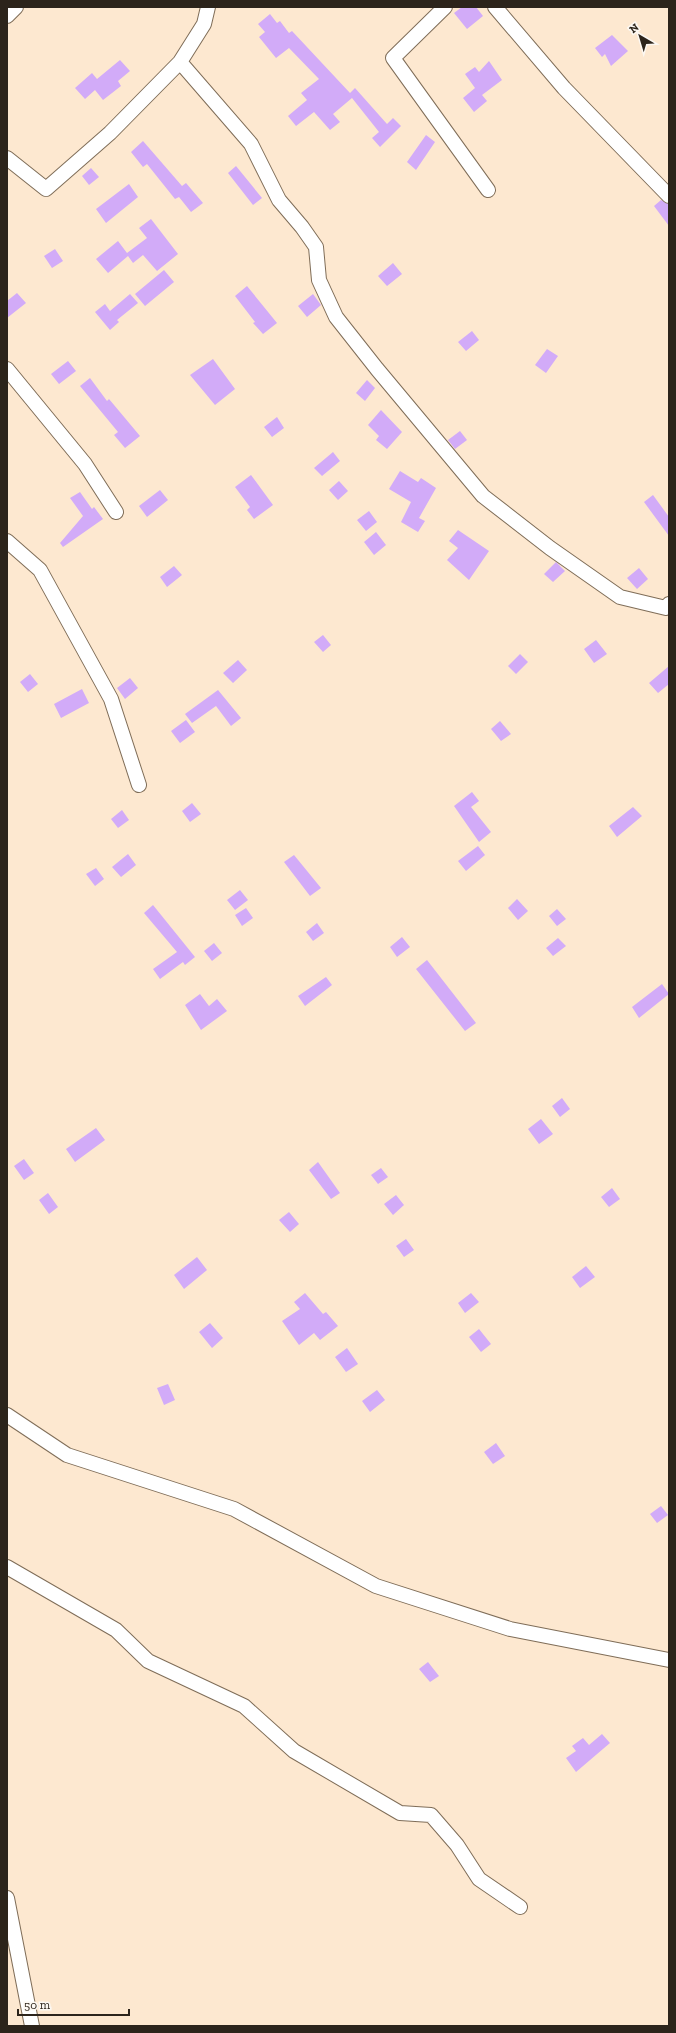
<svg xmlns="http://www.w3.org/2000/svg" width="676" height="2033" font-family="'Zilla Slab',serif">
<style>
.building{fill:#d2abf8}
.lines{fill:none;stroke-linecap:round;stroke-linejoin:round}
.street-casing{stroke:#7f6d58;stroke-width:16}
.street{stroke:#fff;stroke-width:14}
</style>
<rect width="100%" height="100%" fill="#fde8d0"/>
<path class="building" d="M462 7H476L483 16 467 29 454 13Z
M270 14 277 23 280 21 289 33 292 31 350 93 355 88 387 124 393 118 401 126 380 147 372 138 379 132 352 98 333 114 340 122 330 130 314 112 296 126 288 116 307 100 301 93 319 79 289 48 276 58 259 37 265 32 258 24Z
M612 35 628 51 611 66 605 54 602 57 595 48Z
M120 60 130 71 118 81 121 86 103 100 95 90 85 99 75 88 92 73 97 79Z
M489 61 502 80 482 95 487 101 474 112 463 98 475 88 465 74 475 67 479 72Z
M426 135 435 142 416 170 407 162Z
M143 141 182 186 186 183 203 203 191 212 179 197 175 199 147 164 143 167 131 152Z
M236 166 262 198 253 205 228 173Z
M91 168 99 177 89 185 82 176Z
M129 184 138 197 106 223 96 209Z
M661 200 669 204V226L654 206Z
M151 219 178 254 157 271 143 255 133 263 128 256 108 273 96 259 118 241 127 253 147 238 139 228Z
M55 249 63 261 52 268 44 256Z
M393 263 402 274 387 286 378 276Z
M164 270 174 282 145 306 135 294Z
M247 286 277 323 263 334 253 323 255 322 235 296Z
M17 293 26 303 7 318V301Z
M130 294 138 303 117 320 119 322 110 330 95 312 105 304 110 311Z
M313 294 321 305 307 317 298 306Z
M472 331 479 340 466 351 458 342Z
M547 349 558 356 546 373 535 365Z
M213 359 235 389 215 405 190 375Z
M68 361 76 371 59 384 51 374Z
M90 378 107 401 109 399 140 436 125 448 114 435 118 432 80 386Z
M367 380 375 388 365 401 356 393Z
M381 410 402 432 387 449 376 440 379 436 368 425Z
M277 417 284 428 272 437 264 427Z
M460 431 467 440 455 449 448 440Z
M333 452 340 461 322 476 314 468Z
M400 471 418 482 421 478 436 488 419 518 425 521 418 532 401 522 411 502 389 489Z
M251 475 273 505 254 519 247 510 250 507 235 487Z
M339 481 348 491 338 500 329 490Z
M160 490 168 500 147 517 139 506Z
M80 492 92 509 94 507 103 519 63 547 60 543 83 516 70 498Z
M653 495 669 517V536L644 502Z
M369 511 377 522 366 531 357 520Z
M458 530 489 551 469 580 447 560 458 548 449 541Z
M376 532 386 545 374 555 364 542Z
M556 562 565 571 553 582 544 574Z
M174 566 182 575 167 587 160 577Z
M639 568 648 579 637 589 627 578Z
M323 635 331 645 323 652 314 642Z
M596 640 607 654 594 663 584 649Z
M520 654 528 662 516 674 508 666Z
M238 660 247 670 233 683 223 673Z
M669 666V684L658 693 649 683Z
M30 674 38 684 28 692 20 682Z
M130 678 138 688 125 699 117 688Z
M82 689 89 703 61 718 54 704Z
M218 690 241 718 231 726 216 706 192 723 185 714Z
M186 720 195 732 180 743 171 731Z
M500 721 511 734 501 741 491 729Z
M472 792 479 801 471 807 491 832 479 842 454 806Z
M192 803 201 814 190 822 182 811Z
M633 807 642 816 617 837 609 826Z
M122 810 129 820 118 828 111 819Z
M478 846 485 855 466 871 458 861Z
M128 854 136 865 121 877 112 867Z
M294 855 321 888 310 896 284 862Z
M96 868 104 879 95 886 86 874Z
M240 890 248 900 235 910 227 900Z
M517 899 528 911 518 920 508 908Z
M153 905 195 957 185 965 183 962 160 979 153 969 177 952 144 913Z
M246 908 253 918 242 926 235 915Z
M557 909 566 919 557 926 549 916Z
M317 923 324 933 313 941 306 932Z
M402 937 410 947 397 957 390 947Z
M558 938 566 946 553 956 546 948Z
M214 943 222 953 212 961 204 951Z
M427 960 476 1023 465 1031 416 969Z
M326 977 332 985 305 1006 298 996Z
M662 984 669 994 639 1018 632 1007Z
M200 994 209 1006 217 999 227 1011 201 1030 185 1005Z
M562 1098 570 1109 560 1117 552 1106Z
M541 1119 553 1134 539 1144 528 1129Z
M96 1128 105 1140 75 1162 66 1149Z
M24 1159 34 1173 24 1180 14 1166Z
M318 1162 340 1193 331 1199 309 1170Z
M381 1168 388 1177 378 1184 371 1175Z
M612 1188 620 1199 609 1207 601 1197Z
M48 1193 58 1207 49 1214 39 1200Z
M396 1195 404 1205 393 1215 384 1204Z
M289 1212 299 1224 290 1232 279 1220Z
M406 1239 414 1250 404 1257 396 1246Z
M197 1257 207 1270 184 1289 174 1275Z
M586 1266 595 1277 580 1288 572 1277Z
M305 1293 323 1314 326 1312 338 1326 320 1340 314 1333 299 1345 282 1321 300 1309 294 1302Z
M471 1293 479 1302 465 1313 458 1303Z
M210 1323 223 1338 212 1348 199 1332Z
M479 1329 491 1344 481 1352 469 1337Z
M347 1348 358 1364 346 1372 335 1357Z
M168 1384 175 1400 164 1405 157 1388Z
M377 1390 385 1400 370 1412 362 1401Z
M496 1443 505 1456 493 1464 484 1452Z
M661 1506 668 1515 657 1523 650 1514Z
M428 1662 439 1676 430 1682 419 1669Z
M602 1734 610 1743 576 1772 566 1758 576 1751 572 1746 583 1738 589 1745Z"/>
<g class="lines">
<g class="street-casing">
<path id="street" d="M208 7 204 24 180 62 251 144 279 200 302 227 316 247 319 280 336 317 377 369 483 496 550 548 620 597 666 608 669 604
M445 7 393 58 488 190
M495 7 564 88 669 196
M7 16 16 7
M7 158 46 189 110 133 180 62
M7 369 85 464 116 512
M7 541 40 570 111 699 139 785
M7 1415 67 1455 234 1509 376 1586 510 1629 669 1660
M7 1567 116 1630 148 1661 244 1706 294 1751 400 1813 431 1815 457 1845 479 1879 520 1907
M7 1898 32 2026"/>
</g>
<use href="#street" class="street"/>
</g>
<rect width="676" height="2033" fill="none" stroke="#2c241b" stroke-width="16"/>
<g transform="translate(640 36) rotate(322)" stroke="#fcf8f3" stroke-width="3" paint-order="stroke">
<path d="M0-3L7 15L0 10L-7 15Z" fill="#2c241b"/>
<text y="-6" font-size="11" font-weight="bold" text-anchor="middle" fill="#2c241b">N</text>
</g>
<path d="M18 2009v6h111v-6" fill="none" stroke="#2c241b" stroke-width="2"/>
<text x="24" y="2009" font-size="12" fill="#2c241b" stroke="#fcf8f3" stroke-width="3" paint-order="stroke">50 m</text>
</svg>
